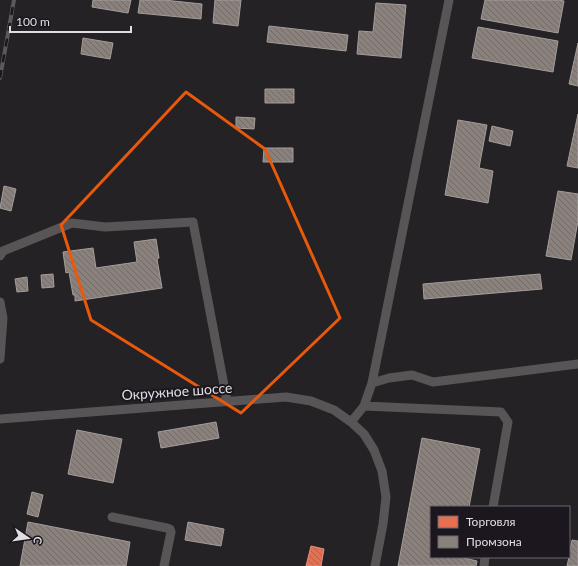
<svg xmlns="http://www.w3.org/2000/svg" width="578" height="566" font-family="Lato,sans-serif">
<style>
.shops{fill:url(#shops-back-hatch);stroke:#e5907c}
.industry{fill:url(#industry-back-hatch);stroke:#a49d9b}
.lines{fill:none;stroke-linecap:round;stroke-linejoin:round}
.minor{stroke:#575555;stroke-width:9}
.rail-casing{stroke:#5b595a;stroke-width:4}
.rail{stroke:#1c171e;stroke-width:2.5;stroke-dasharray:8;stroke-linecap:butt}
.marked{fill:none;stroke:#e8590c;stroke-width:3;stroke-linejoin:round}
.labels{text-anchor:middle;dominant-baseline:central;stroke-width:4;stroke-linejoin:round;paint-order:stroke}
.street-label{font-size:14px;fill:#e1dde2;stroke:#1c171e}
</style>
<defs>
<pattern id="shops-back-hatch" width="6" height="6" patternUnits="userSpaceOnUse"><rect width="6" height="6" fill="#e76f51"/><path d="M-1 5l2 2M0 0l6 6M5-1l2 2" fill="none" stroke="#b6624d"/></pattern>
<pattern id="industry-back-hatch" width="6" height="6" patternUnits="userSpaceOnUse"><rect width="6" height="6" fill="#8a817c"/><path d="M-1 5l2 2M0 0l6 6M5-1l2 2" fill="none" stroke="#726b68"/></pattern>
</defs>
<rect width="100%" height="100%" fill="#252226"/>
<path class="shops" d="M311 546 324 549 321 566H306Z"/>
<path class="industry" d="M93 0H131L128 13 92 7Z
M140 0H164L202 4 201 19 138 13Z
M215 0H241L238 26 213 23Z
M485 0H558L564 1 558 33 481 19Z
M376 3 406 5 401 58 357 54 359 31 373 32Z
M269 26 348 35 346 51 267 42Z
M478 27 558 41 553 72 472 58Z
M83 38 113 43 110 59 81 54Z
M578 43V86L569 84Z
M265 89H294V103H265Z
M578 114V168L567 166Z
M236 117 255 118 254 129 236 128Z
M458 120 487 125 479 168 493 171 488 203 445 195Z
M492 126 513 131 510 146 489 141Z
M264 148H293V162H263Z
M4 186 16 189 11 211 0 208Z
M558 191 578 194V221L571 260 546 256Z
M156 239 159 258 157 259 162 288 75 301V295H73L69 272 66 273 63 252 93 248 96 268 137 262 134 242Z
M53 274 54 287 42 288 41 275Z
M540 274 542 289 424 299 423 284Z
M27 277 28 291 17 292 15 279Z
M216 422 219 438 161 448 158 432Z
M77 430 122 439 113 483 68 474Z
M422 438 480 449 469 507H431V557H460L477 561 476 566H398Z
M32 492 43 495 38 517 27 514Z
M28 522 130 542 126 566H20Z
M188 522 224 529 221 546 185 540Z
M572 540 578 541V566H567L569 557V550H570Z"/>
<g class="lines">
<path class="minor" d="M0 256 3 251 72 223 105 227 193 222 227 401
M0 302 3 318 0 359
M372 383 389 378 412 375 433 382 578 364
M364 406 501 412 508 422 493 507
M0 419 286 397 311 401 334 410 351 422 364 434 374 450 382 471 386 497 383 524 375 566
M351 422 364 406 372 383 449 0
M112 517 167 528 170 529 171 532 164 566
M484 566 485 557"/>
<g class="rail-casing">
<path id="rail" d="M0 78 14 0"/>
</g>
<use href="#rail" class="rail"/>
</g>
<path class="marked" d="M186 92 265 149 340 318 241 413 91 320 61 225Z"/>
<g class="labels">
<g class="street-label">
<text transform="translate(177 391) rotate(-4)">Окружное шоссе</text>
</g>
</g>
<rect x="430" y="506" width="140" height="52" fill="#1c171e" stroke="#6b666c"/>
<rect x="438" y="516" width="20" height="12" fill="#e76f51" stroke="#6b666c"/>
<text x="466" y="526" font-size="12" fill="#e1dde2">Торговля</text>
<rect x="438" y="536" width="20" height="12" fill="#8a817c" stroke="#6b666c"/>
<text x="466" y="546" font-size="12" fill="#e1dde2">Промзона</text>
<g transform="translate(28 538) rotate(103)" stroke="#1c171e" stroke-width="3" paint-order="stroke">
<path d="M0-3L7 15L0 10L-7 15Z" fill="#e1dde2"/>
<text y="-6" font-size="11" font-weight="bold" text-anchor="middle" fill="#e1dde2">С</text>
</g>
<path d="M10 26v6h121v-6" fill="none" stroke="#e1dde2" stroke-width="2"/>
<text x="16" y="26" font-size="12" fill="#e1dde2" stroke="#1c171e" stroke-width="3" paint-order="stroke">100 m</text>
</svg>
